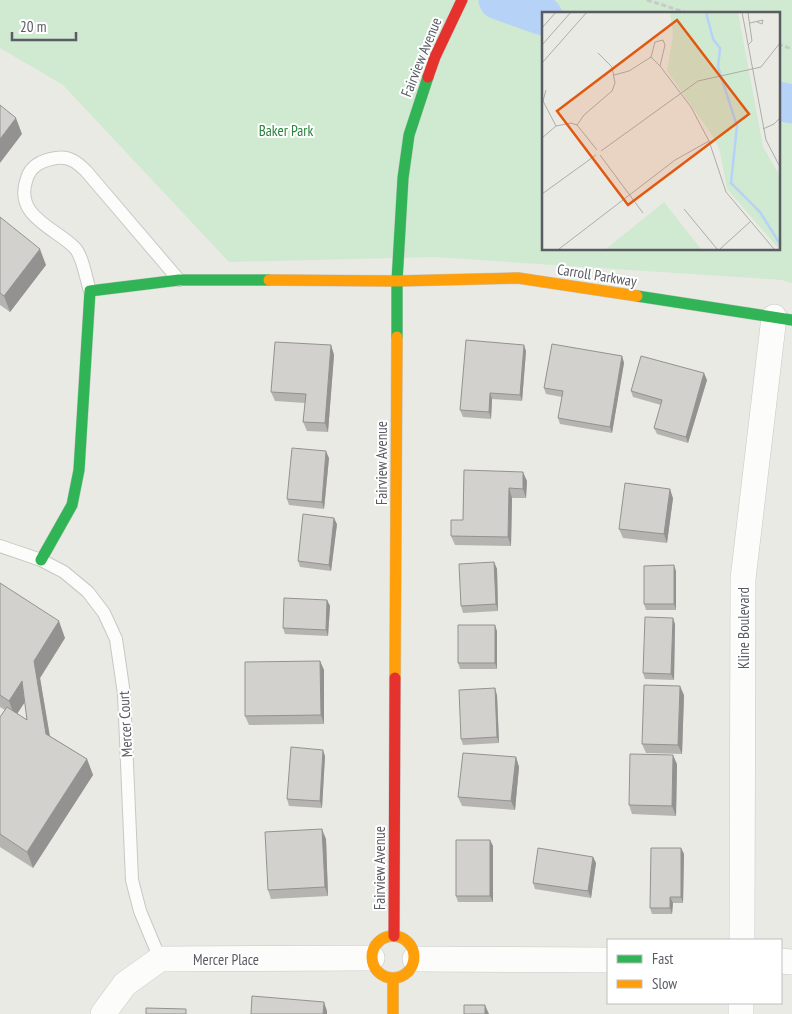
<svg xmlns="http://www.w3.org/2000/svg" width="792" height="1014" font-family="'PT Sans Narrow',sans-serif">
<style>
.green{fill:#d0e9d1;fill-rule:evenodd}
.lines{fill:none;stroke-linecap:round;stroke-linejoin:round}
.river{stroke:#b6d2f7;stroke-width:39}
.lane-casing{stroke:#c7c7c7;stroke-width:14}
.street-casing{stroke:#c7c7c7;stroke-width:26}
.fast-casing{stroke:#c7c8c7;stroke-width:12}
.slow-casing{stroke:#c7c8c7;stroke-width:12}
.jam-casing{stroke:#c7c8c7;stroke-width:12}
.path{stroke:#c6ccca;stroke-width:3;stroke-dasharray:5 2.5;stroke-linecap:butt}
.lane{stroke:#fcfcfb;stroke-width:12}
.street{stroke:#fcfcfb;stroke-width:25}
.fast{stroke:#30b455;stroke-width:11}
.slow{stroke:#ff9f0a;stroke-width:11}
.jam{stroke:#e5322d;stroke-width:11}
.wall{fill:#b5b4b1;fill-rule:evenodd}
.shaded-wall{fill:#939290}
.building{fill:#d2d1ce;stroke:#939290}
.labels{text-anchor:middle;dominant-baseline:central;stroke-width:4;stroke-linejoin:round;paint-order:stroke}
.street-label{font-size:15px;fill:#595c63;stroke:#fff}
.park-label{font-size:15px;fill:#2a823c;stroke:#fff}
.inset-river{fill:none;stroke:#b6d2f7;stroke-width:2.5}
.inset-road{fill:none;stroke:#acadac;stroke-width:1}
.view{fill:#e15910;fill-opacity:0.15;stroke:#e15910;stroke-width:2.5}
.inset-edge{fill:none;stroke:#595c63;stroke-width:2.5}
</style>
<rect width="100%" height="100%" fill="#eaeae4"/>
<path class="green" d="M0 0H792V283L782 280 434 257 229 262 63 85 0 48ZM543 14H778V249H543Z"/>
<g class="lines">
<path class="river" d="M498 0 543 16
M778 101 792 104"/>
<g class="lane-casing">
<path id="lane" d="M90 291C86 279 83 257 75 248 54 227 13 216 27 178 31 165 43 160 56 158 69 156 77 162 86 171L179 280
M0 546 41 560 64 572 88 592 104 613 116 639 124 694 132 880 140 911 160 959"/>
</g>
<g class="street-casing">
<path id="street" d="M742 940 743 579 774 317
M415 959 608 960
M781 961 792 962
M103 1014 125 984 160 959 372 958
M741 1014V1003"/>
</g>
<g class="fast-casing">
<path id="fast" d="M637 296 792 320
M397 337V281L403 178 409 135 428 77
M41 560 72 505 79 470 90 291 179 280H269"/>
</g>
<g class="slow-casing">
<path id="slow" d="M269 280 397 281 518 278 637 296
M395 678 397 337
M372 957a21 21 0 1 1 42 0a21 21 0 1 1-42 0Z
M393 979V1014"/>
</g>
<g class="jam-casing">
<path id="jam" d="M428 77 435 57 462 0
M394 936 395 678"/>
</g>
<path class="path" d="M647 0 691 14
M778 44 792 49"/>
<use href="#lane" class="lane"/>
<use href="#street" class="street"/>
<use href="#fast" class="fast"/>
<use href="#slow" class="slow"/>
<use href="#jam" class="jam"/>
</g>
<path class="wall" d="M0 217 46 265 10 312 0 305Z
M331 345 334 355 328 432 307 431 303 422 305 403 275 401 271 392Z
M526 351 522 401 492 399 491 419 463 417 460 410Z
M622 356 624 363 612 433 560 424 558 418 562 397 546 394 544 388Z
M707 380 688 443 657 434 654 428 661 405 633 397 631 391Z
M329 458 324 509 289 505 287 499Z
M464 470 527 481 526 498H512L511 546 455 545 451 536 463 520Z
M673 498 667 543 623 538 619 529Z
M337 524 331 571 300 567 298 561Z
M494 562 497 569 498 611 463 613 461 606Z
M676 571V610H646L644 604Z
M0 583 65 638 40 678 50 736 87 759 93 775 33 868 0 847V717L5 710 0 707ZM25 702 27 720 17 714Z
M327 600 330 606 328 636 285 634 283 628Z
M675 624 674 680 645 679 643 673Z
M497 631V669H460L458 663Z
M320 661 324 670V724L249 725 245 716Z
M497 695 499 743 463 745 461 739Z
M684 695 682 754 646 753 642 744Z
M325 756 322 808 289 806 287 799Z
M516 757 519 767 515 810 462 806 458 797Z
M677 764 676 816 632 814 629 805Z
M326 839 328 896 271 899 268 890Z
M490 840 493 846V902H458L456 896Z
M681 848 684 854 683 903H673L672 914H652L650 908Z
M593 857 596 863 591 898 535 889 533 883Z"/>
<path class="shaded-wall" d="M16 118 22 134 0 163V139Z
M40 249 46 265 10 312 4 296Z
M331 345 334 355 328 432 325 423Z
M524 345 526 351 522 401 520 395Z
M622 356 624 363 612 433 610 427Z
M704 373 707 380 688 443 686 437Z
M490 393 492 399 491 419 489 412Z
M326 451 329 458 324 509 322 502Z
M523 472 527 481 526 498 523 489Z
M509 488 512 498 511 546 508 537Z
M670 489 673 498 667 543 664 534Z
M334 518 337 524 331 571 329 565Z
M494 562 497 569 498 611 496 604Z
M674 565 676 571V610L674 604Z
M327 600 330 606 328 636 326 630Z
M673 618 675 624 674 680 671 674Z
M59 621 65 638 40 678 52 750 46 734 34 661Z
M495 625 497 631V669L495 663Z
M320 661 324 670V724L321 715Z
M22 681 28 697 15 717 9 701Z
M680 686 684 695 682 754 678 745Z
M495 688 497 695 499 743 497 737Z
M323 750 325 756 322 808 320 801Z
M673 755 677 764 676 816 672 806Z
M516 757 519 767 515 810 511 801Z
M87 759 93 775 33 868 27 852Z
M322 829 326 839 328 896 325 887Z
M490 840 493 846V902L490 896Z
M681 848 684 854 683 903 681 897Z
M593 857 596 863 591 898 588 891Z
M670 897 673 903 672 914 670 908Z
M324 1002 327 1011V1014H323Z
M485 1005 489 1014H485Z"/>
<path class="building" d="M0 105 16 118 0 139Z
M0 217 40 249 4 296 0 293Z
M466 340 524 345 520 395 490 393 489 412 460 410Z
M275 342 331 345 325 423 303 422 306 394 271 392Z
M552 344 622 356 610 427 558 418 563 391 544 388Z
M641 356 704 373 686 437 654 428 662 400 631 391Z
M292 448 326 451 322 502 287 499Z
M464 470 523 472V489L509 488 508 537 451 536V520H463Z
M625 483 670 489 664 534 619 529Z
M303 514 334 518 329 565 298 561Z
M494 562 496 604 461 606 459 564Z
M674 565V604H644V566Z
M0 583 59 621 34 661 46 734 87 759 27 852 0 834V717L7 707 27 720 22 681 9 701 0 695Z
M284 598 327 600 326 630 283 628Z
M645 617 673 618 671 674 643 673Z
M458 625H495V663H458Z
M320 661 321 715 245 716V662Z
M644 685 680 686 678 745 642 744Z
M495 688 497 737 461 739 459 690Z
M291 747 323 750 320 801 287 799Z
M463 753 516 757 511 801 458 797Z
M630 754 673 755 672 806 629 805Z
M322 829 325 887 268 890 265 832Z
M456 840H490V896H456Z
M538 848 593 857 588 891 533 883Z
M651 848H681V897H670V908H650Z
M252 996 324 1002 323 1014H251Z
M464 1005H485V1014H464Z
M146 1008 186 1009V1014H146Z"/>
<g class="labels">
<g class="street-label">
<text transform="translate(421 57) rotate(-68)">Fairview Avenue</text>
<text transform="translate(597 275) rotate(9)">Carroll Parkway</text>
<text transform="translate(381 463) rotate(-90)">Fairview Avenue</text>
<text transform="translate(743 628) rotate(-90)">Kline Boulevard</text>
<text transform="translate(125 724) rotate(-93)">Mercer Court</text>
<text transform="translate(379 868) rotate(-90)">Fairview Avenue</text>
<text x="226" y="959">Mercer Place</text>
</g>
<g class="park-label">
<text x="286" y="130">Baker Park</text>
</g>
</g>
<g transform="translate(542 12)">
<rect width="238" height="238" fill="#eaeae4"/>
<path d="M128 0H196L221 135 237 162V237L185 177 178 140 172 126 125 59 131 23ZM122 190 159 237H64Z" fill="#d0e9d1"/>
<path class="inset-river" d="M164 0 171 27 178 36 176 55 195 114 189 171 218 200 238 232"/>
<path class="inset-road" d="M200 0 224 128 238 155M208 11 221 8 220 12 215 10M0 16 14 0M0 33 29 0M206 33 210 29 206 1M109 45 113 30 121 28 123 33 118 54M0 51 45 0M72 63 87 59 109 45 118 54 149 95 167 129 184 180 232 237M4 78 1 89 14 114M35 113 42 103 70 79 73 71 70 55 56 41M221 117 232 112 238 106M0 126 14 114 29 111 35 113 55 138M59 139 156 69 219 55 238 31M58 143 101 201M0 182 54 143M142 197 175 237M17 237 133 148 167 129M178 237 209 209"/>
<path class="view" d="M135 8 207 102 86 193 15 99Z"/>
<rect width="238" height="238" class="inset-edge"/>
</g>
<rect x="607" y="939" width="175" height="65" fill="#ffffff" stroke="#bdbec1"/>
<rect x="617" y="955" width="25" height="8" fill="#30b455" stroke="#bdbec1"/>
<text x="652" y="964" font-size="15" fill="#595c63">Fast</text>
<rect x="617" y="980" width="25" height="8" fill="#ff9f0a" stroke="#bdbec1"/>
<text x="652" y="989" font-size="15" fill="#595c63">Slow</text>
<path d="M12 32v8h64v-8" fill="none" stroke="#595c63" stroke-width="2.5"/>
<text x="20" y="32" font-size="15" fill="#595c63" stroke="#ffffff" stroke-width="4" paint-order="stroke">20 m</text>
</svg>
